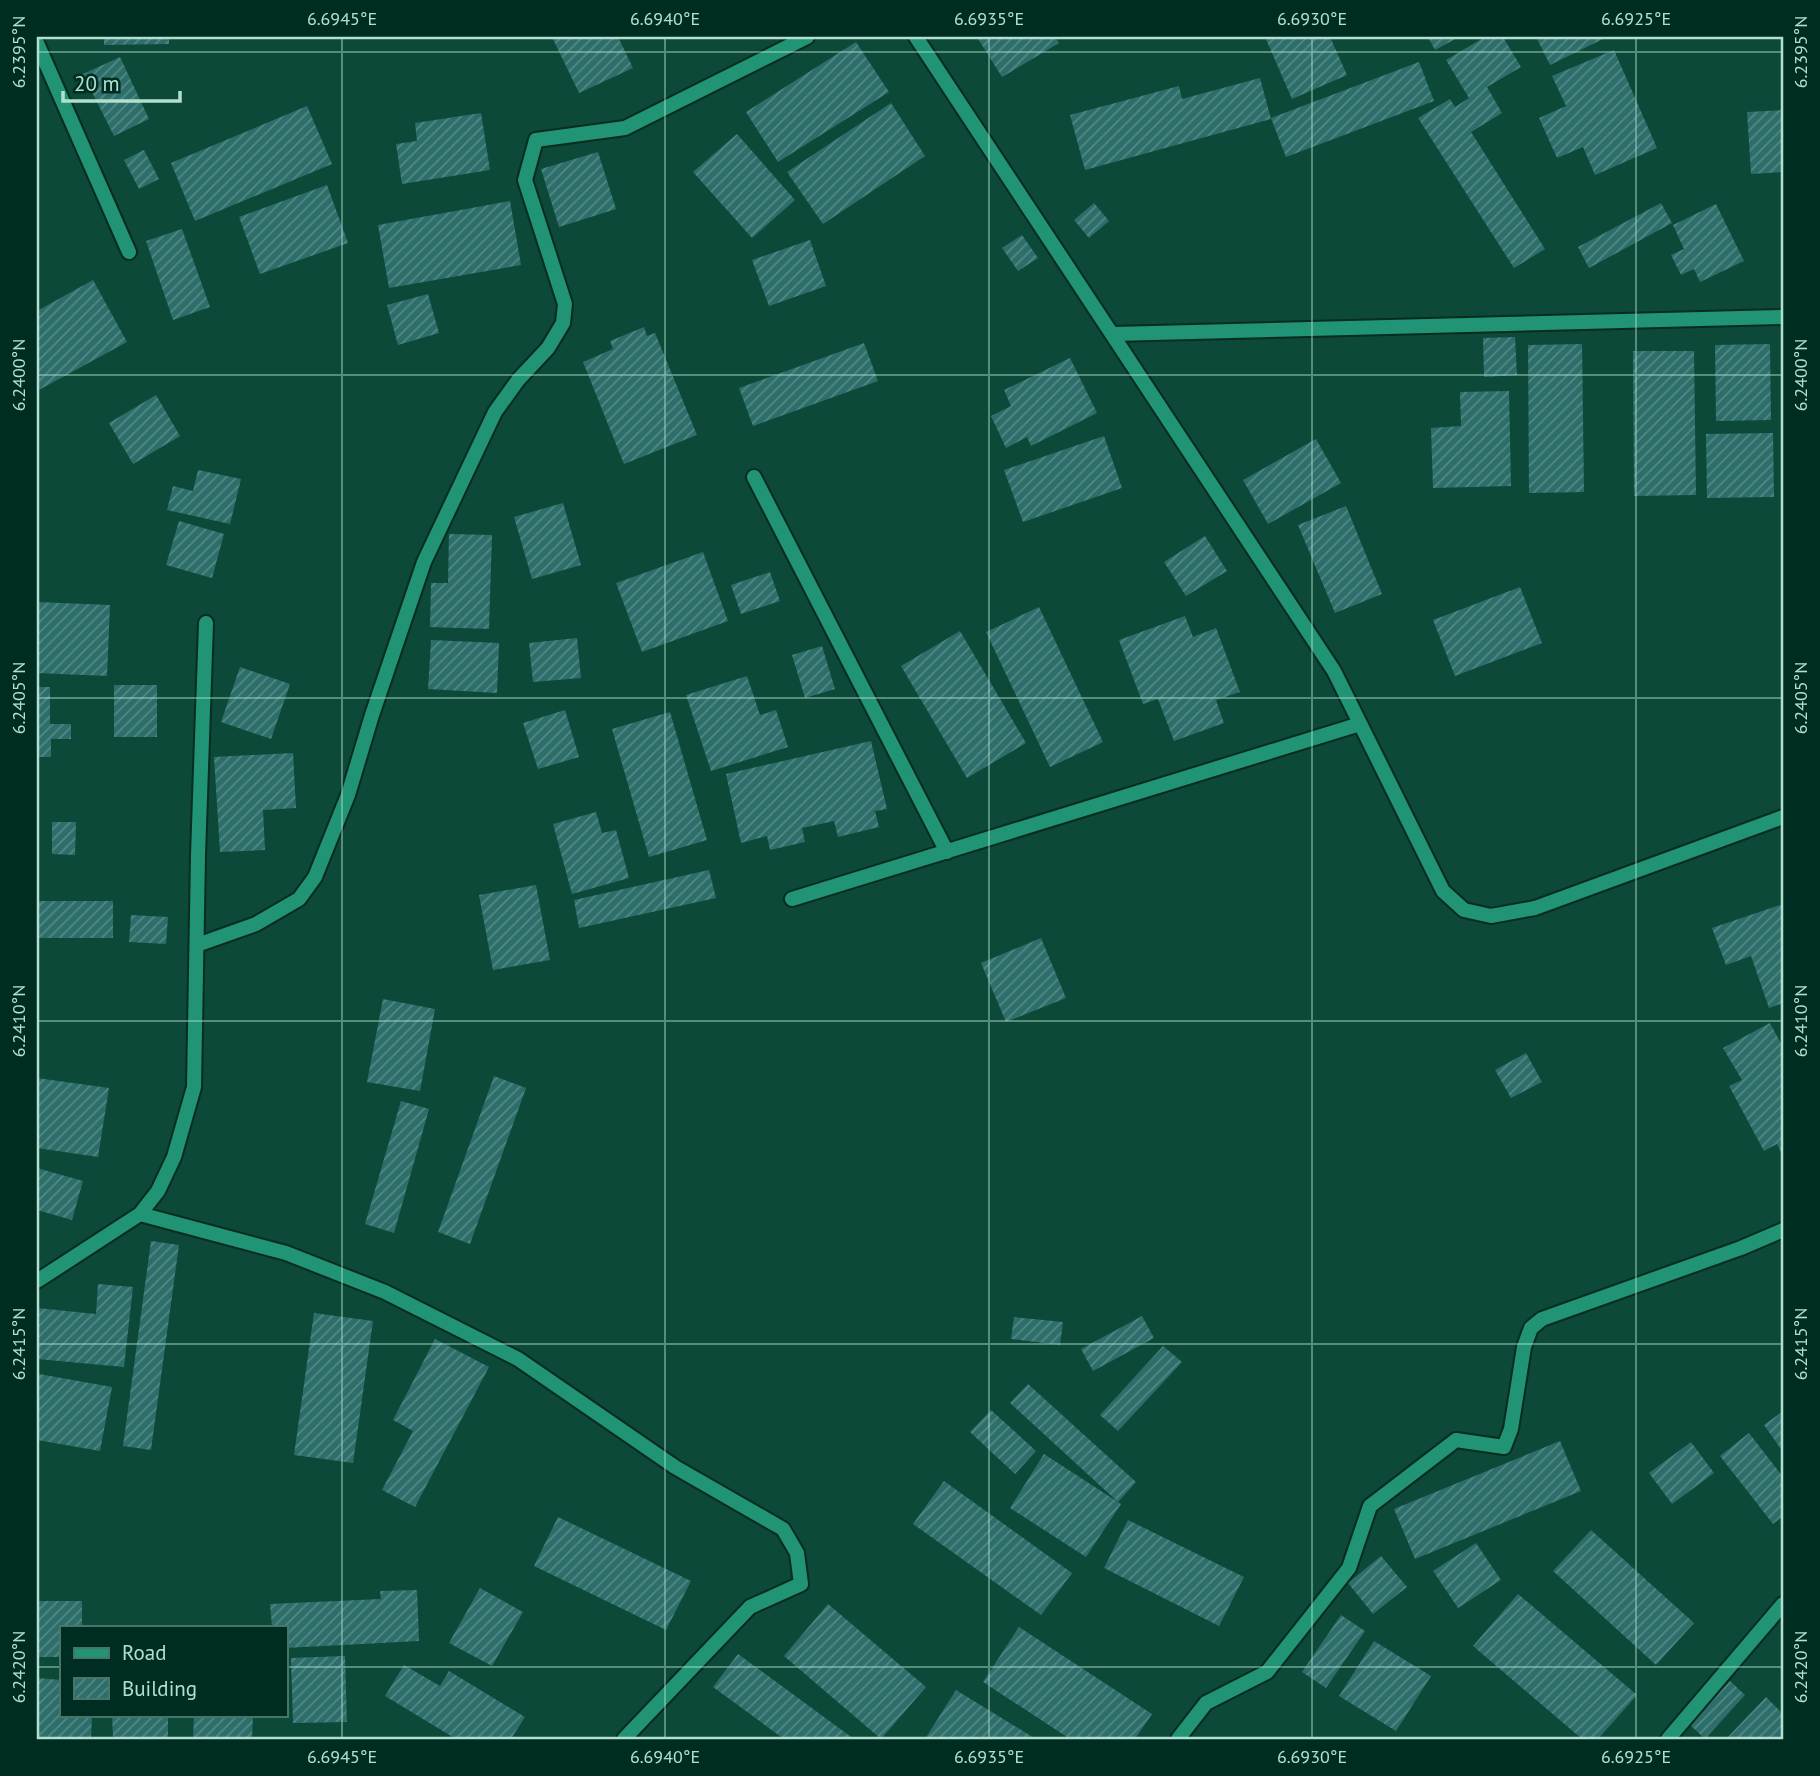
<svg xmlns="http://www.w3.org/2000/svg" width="1820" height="1776" font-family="'PT Sans',sans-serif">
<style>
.building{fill:url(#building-hatch)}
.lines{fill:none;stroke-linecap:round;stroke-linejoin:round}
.street-casing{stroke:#092c21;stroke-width:18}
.street{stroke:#209475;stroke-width:14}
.ticks{fill:none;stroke:#b1e0cf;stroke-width:2;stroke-opacity:0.45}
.neatline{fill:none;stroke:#b1e0cf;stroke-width:2.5}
.ticks-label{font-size:18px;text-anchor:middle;fill:#b1e0cf}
</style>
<defs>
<pattern id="building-hatch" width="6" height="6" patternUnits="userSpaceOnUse" patternTransform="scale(1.75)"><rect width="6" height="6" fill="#2d6e6a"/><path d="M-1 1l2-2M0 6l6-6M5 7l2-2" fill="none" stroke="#528985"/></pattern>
</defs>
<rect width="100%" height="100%" fill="#0c4938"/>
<path class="building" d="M104 37H169V44L104 45Z
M552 37H618L633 68 579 93Z
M977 37H1055L1059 43 1002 77Z
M1265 37H1330L1347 75 1292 99Z
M1428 37H1459L1435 50Z
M1485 37H1503L1521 67 1487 87 1502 113 1471 132 1545 249 1514 268 1418 118 1450 99 1455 107 1469 98 1446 60Z
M1536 37H1602L1603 39 1550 65Z
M856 42 889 92 778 162 746 112Z
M1614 50 1657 148 1595 175 1583 147 1557 158 1539 118 1566 106 1552 76Z
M120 57 149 119 114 136 83 74Z
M1419 62 1434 101 1286 157 1271 118Z
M1260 78 1271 119 1085 170 1070 115 1179 86 1182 99Z
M891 103 925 156 823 224 787 172Z
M307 106 332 164 195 221 171 163Z
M1783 110V172L1751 174 1747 112Z
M481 113 490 170 402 184 396 144 417 141 415 123Z
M737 134 795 200 752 238 693 172Z
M144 150 159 179 139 189 124 160Z
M598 152 616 209 559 227 541 169Z
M327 185 348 243 260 274 239 217Z
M510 201 521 265 389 288 378 225Z
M1094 203 1109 221 1089 238 1074 220Z
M1661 203 1672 223 1589 268 1578 247Z
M1716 204 1744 261 1700 282 1694 269 1681 275 1671 255 1684 249 1673 225Z
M182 229 210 307 173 320 146 241Z
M1022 235 1038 258 1018 271 1002 248Z
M810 240 826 286 769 306 752 260Z
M93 280 127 342 37 391V311Z
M428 294 439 333 398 345 387 305Z
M644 327 647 336 655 333 697 435 624 464 583 362 613 349 610 341Z
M1515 337 1517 375 1484 377 1483 338Z
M864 343 878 381 753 426 739 388Z
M1582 344 1584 492 1529 493 1528 345Z
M1770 344 1771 420 1716 421 1715 345Z
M1633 351H1694L1696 495 1634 496Z
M1070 358 1097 413 1031 446 1027 437 1006 448 991 416 1011 406 1004 390Z
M1509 391 1511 486 1433 488 1431 428 1461 426 1460 392Z
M156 395 180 436 133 464 109 423Z
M1773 433 1774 497 1707 498 1706 434Z
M1104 436 1122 488 1023 522 1004 470Z
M1316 439 1341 483 1268 524 1243 480Z
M198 470 241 479 230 524 167 510 173 486 193 491Z
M563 503 581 565 532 579 514 517Z
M1346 506 1382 594 1335 613 1298 525Z
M179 521 224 534 212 578 166 565Z
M449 534 492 535 489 629 430 627 431 583H448Z
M1205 536 1227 571 1186 596 1164 562Z
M703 552 728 621 642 652 616 583Z
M770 572 780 601 741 614 731 585Z
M1520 587 1542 643 1455 676 1433 620Z
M37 602 110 605 107 676 37 673Z
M1039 607 1103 742 1050 767 986 632Z
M1185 616 1193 637 1216 628 1240 692 1216 700 1224 723 1174 741 1158 699 1143 704 1119 640Z
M960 631 1026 743 967 778 901 666Z
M577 638 581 678 533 682 529 643Z
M431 640 499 643 497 693 428 689Z
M822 646 835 689 805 698 792 655Z
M240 667 290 684 271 739 221 722Z
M747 676 760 715 776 710 788 747 711 771 686 695Z
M114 685H157V737H114Z
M37 687H50V724H71V739H51V757H37Z
M565 710 579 757 538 769 523 723Z
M670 712 707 840 649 857 612 729Z
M871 741 887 809 875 811 879 827 838 837 834 821 802 828 805 842 770 850 767 836 741 843 726 774Z
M293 753 296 808 263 810 265 850 220 852 214 757Z
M37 777H39V817H37Z
M596 812 602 833 616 830 629 878 572 894 553 824Z
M52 822H76L75 855 52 854Z
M709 870 716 898 579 928 574 900Z
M536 885 550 960 493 970 479 895Z
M37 901H113V938H37Z
M1783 904V1003L1769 1008 1751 956 1726 965 1712 928Z
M131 915 168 917 166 944 129 942Z
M1041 938 1066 998 1006 1022 981 963Z
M383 999 435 1009 420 1091 367 1082Z
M1770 1023 1783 1047V1156L1777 1144 1764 1151 1729 1086 1742 1080 1723 1048Z
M1526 1053 1542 1082 1511 1098 1495 1070Z
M494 1076 526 1088 470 1244 438 1232Z
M37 1078 109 1088 98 1157 37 1148Z
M401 1101 429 1109 394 1233 365 1224Z
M37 1168 83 1181 72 1220 37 1210Z
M151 1241 179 1245 151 1450 123 1446Z
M98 1284 133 1287 124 1367 37 1359V1308L96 1314Z
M314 1313 373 1321 353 1463 294 1455Z
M1142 1316 1154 1338 1093 1371 1081 1349Z
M1014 1317 1063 1322 1060 1345 1011 1339Z
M435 1339 489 1367 415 1507 382 1490 413 1431 393 1420Z
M1163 1346 1182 1362 1118 1431 1100 1415Z
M39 1374 112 1387 100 1451 37 1440V1386Z
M1028 1384 1136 1482 1118 1502 1010 1403Z
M991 1410 1036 1451 1015 1474 970 1432Z
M1783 1411V1452L1764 1425Z
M1749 1433 1783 1477V1516L1773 1524 1720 1456Z
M1560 1441 1581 1491 1415 1559 1394 1509Z
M1691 1442 1714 1473 1672 1504 1649 1473Z
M1044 1454 1121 1504 1086 1557 1010 1508Z
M944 1481 1072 1573 1041 1615 913 1524Z
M558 1517 691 1581 666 1630 534 1566Z
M1128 1520 1244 1577 1219 1626 1104 1568Z
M1591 1530 1694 1623 1656 1665 1553 1571Z
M1476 1543 1501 1580 1458 1608 1433 1571Z
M1381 1556 1407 1587 1373 1614 1348 1583Z
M480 1588 523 1612 492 1666 449 1643Z
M417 1590 419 1641 285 1648V1627H272L270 1604 381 1599 380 1591Z
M1518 1594 1637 1695 1598 1739H1582L1473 1646Z
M37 1601H82V1627H61V1657H37Z
M828 1604 926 1687 881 1739 784 1656Z
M1341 1615 1365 1631 1326 1688 1302 1672Z
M1019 1627 1152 1714 1135 1739H1070L983 1682Z
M1374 1641 1431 1676 1396 1731 1339 1696Z
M738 1654 854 1739H784L713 1687Z
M345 1656 347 1722 293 1723 291 1658Z
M404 1665 440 1686 449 1671 525 1717 511 1739H456L385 1696Z
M37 1678 61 1680V1715H92L91 1739H37Z
M1730 1681 1745 1695 1705 1739 1690 1725Z
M956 1690 1036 1739H925Z
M1766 1697 1783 1714V1739H1726Z
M112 1715H168V1737L113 1738Z
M194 1715H253L252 1739H193Z"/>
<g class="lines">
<g class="street-casing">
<path id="street" d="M916 37 1334 671 1443 891 1464 910 1491 916 1535 908 1783 817
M37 43 129 252
M1113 334 1783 317
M754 477 947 852
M792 899 1360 724
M197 945 256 924 299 899 315 877 348 795 372 715 424 562 495 412 518 380 548 348 563 323 565 304 525 180 536 140 625 128 807 37
M140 1214 286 1253 385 1292 518 1359 675 1467 783 1529 797 1553 801 1584 750 1607 624 1739
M37 1281 140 1214 158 1191 174 1157 194 1087 198 855 206 623
M1178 1739 1206 1703 1267 1672 1349 1568 1370 1506 1456 1440 1504 1447 1511 1429 1524 1347 1531 1328 1542 1319 1741 1248 1783 1230
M1668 1739 1783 1604"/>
</g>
<use href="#street" class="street"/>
</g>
<path class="ticks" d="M342 37V1739M665 37V1739M989 37V1739M1312 37V1739M1636 37V1739M37 52H1783M37 375H1783M37 698H1783M37 1021H1783M37 1344H1783M37 1667H61M285 1667H1783"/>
<rect width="1820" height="1776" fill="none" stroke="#002d21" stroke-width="77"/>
<rect x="60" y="1626" width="228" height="91" fill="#002d21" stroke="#477567" stroke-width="2"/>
<rect x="74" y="1648" width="35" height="10" fill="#209475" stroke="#477567" stroke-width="2"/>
<text x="122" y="1660" font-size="21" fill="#b1e0cf">Road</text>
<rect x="74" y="1678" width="35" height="21" fill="url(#building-hatch)" stroke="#477567" stroke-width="2"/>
<text x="122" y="1696" font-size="21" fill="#b1e0cf">Building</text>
<path d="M63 91v10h117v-10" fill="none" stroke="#b1e0cf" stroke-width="3.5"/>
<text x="74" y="91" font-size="21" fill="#b1e0cf" stroke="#002d21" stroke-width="5" paint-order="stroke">20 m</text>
<rect x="38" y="38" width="1744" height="1700" class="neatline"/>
<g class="ticks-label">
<text x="342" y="25">6.6945°E</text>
<text x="665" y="25">6.6940°E</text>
<text x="989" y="25">6.6935°E</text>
<text x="1312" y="25">6.6930°E</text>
<text x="1636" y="25">6.6925°E</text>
<text transform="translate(1801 52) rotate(-90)" y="6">6.2395°N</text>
<text transform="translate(19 52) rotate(-90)" y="6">6.2395°N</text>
<text transform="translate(1801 375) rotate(-90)" y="6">6.2400°N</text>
<text transform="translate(19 375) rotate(-90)" y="6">6.2400°N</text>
<text transform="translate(1801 698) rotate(-90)" y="6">6.2405°N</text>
<text transform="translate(19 698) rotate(-90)" y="6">6.2405°N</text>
<text transform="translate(1801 1021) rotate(-90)" y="6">6.2410°N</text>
<text transform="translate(19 1021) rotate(-90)" y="6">6.2410°N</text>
<text transform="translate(1801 1344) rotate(-90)" y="6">6.2415°N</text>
<text transform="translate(19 1344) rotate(-90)" y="6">6.2415°N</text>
<text transform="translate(1801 1667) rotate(-90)" y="6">6.2420°N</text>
<text transform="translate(19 1667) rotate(-90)" y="6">6.2420°N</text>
<text x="342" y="1763">6.6945°E</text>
<text x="665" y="1763">6.6940°E</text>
<text x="989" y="1763">6.6935°E</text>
<text x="1312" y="1763">6.6930°E</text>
<text x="1636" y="1763">6.6925°E</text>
</g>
</svg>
